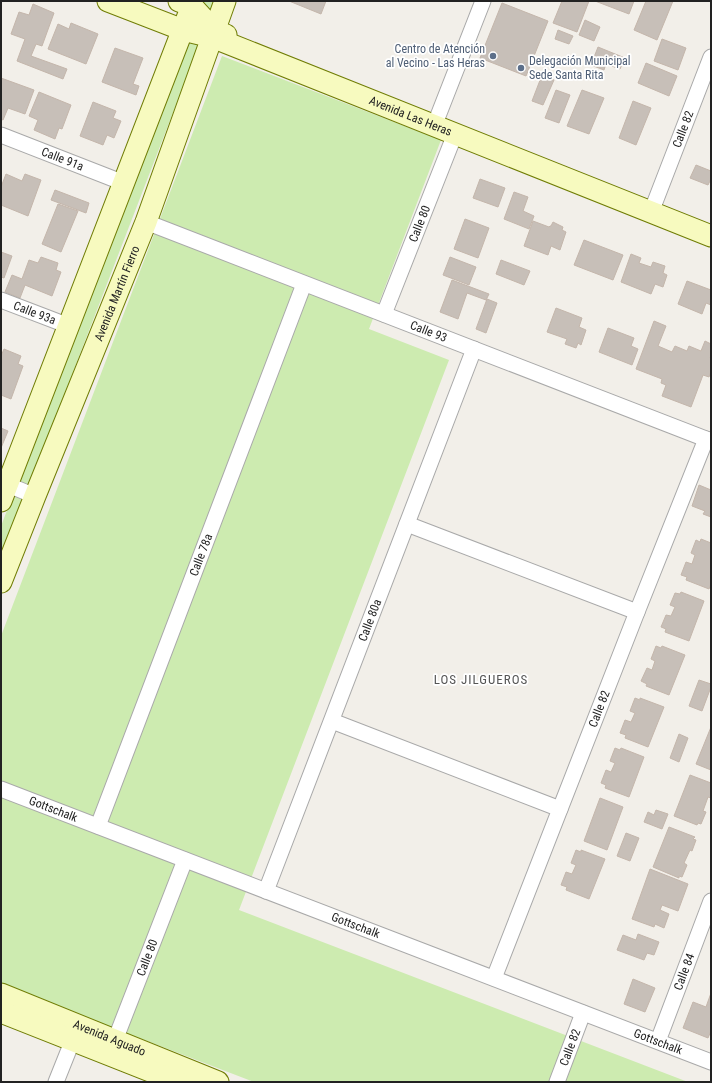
<svg xmlns="http://www.w3.org/2000/svg" width="712" height="1083" font-family="'Roboto Condensed',sans-serif">
<style>
.grass{fill:#cdebb0}
.building{fill:#c7bfb8;stroke:#c4b6ab}
.lines{fill:none;stroke-linecap:round;stroke-linejoin:round}
.street-casing{stroke:#a9a9a9;stroke-width:17}
.secondary-casing{stroke:#707d05;stroke-width:23}
.street{stroke:#fff;stroke-width:15}
.secondary{stroke:#f7fabf;stroke-width:21}
.service-dot{fill:#5c6f8a;stroke:#fff;stroke-width:1.5}
.labels{text-anchor:middle;dominant-baseline:central;stroke-width:3.5;stroke-linejoin:round;paint-order:stroke}
.service-label{font-size:12px;fill:#4e5e75;stroke:#fff;text-anchor:end}
.street-label{font-size:12px;fill:#222;stroke:#fff}
.neighbourhood-label{font-size:13px;letter-spacing:1px;fill:#555;stroke:#fff}
</style>
<rect width="100%" height="100%" fill="#f2efe9"/>
<path class="grass" d="M203 1H216L1 559V526Z
M222 56 441 140 369 329 449 360 239 910 688 1082H254L1 985V636Z"/>
<path class="building" d="M289 1H326L321 14Z
M562 1H589L577 32 553 23Z
M595 1H634L629 14Z
M646 1H673L657 40 634 30Z
M502 3 548 21 526 76 480 58Z
M33 4 54 13 42 46 36 44 31 56 67 69 63 79 17 61 25 39 11 34 19 12 29 15Z
M585 20 600 27 594 41 579 35Z
M71 23 98 34 86 64 48 49 58 24 69 29Z
M558 30 573 36 569 44 555 39Z
M662 39 686 48 678 70 654 61Z
M598 47 625 58 620 69 606 64 604 70 591 65Z
M115 48 143 58 133 84 139 86 136 95 102 82Z
M646 63 677 76 669 96 638 83Z
M542 75 554 80 543 105 532 101Z
M1 78 34 90 25 114 8 108 3 120 1 119Z
M556 90 570 95 559 123 545 118Z
M582 90 604 98 589 134 567 126Z
M39 92 71 105 62 129 59 128 55 139 34 130 38 120 29 116Z
M633 101 651 108 636 145 619 138Z
M93 102 116 111 113 118 121 121 114 138 107 135 103 145 80 136Z
M696 165 711 171V179L708 185 690 178Z
M6 174 22 181 25 174 41 180 28 216 1 205V187Z
M480 179 505 188 498 207 473 198Z
M55 190 89 203 86 213 51 200Z
M514 192 528 197 523 211 534 216 529 229 504 219Z
M58 204 78 211 61 252 42 244Z
M465 219 489 228 478 258 454 249Z
M533 221 549 227 550 226H551L553 222 563 227 562 230 566 232 560 250 551 246 548 255 524 246Z
M584 240 623 255 613 280 574 265Z
M1 252 12 256 4 278 1 277Z
M631 254 641 258 639 263 651 267 653 262 665 266 663 273 667 275 663 287 655 284 651 294 621 282Z
M41 257 58 263 56 270 61 272 52 296 25 285 20 298 5 292 12 275 22 279 29 260 38 263Z
M450 257 476 267 469 285 443 275Z
M501 260 530 271 524 285 496 274Z
M452 280 489 294 486 300 467 293 458 319 440 312Z
M687 281 711 290V305L706 303 702 314 678 304Z
M487 299 497 303 486 333 476 329Z
M556 308 582 318 579 327 586 330 581 345 578 343 576 348 565 344 567 339 547 332Z
M654 321 666 326 658 346 672 352 675 346 687 351 689 346 701 351 705 341 711 344V355L710 358 711 359V372L709 377 703 375 691 407 662 396 666 385 661 383 662 379 636 369Z
M608 328 634 338 631 346 638 349 632 365 599 352Z
M4 349 21 356 18 364 23 366 11 399 1 395V356Z
M1 428 8 431 1 448Z
M699 485 711 490V517L703 514 705 511 692 506Z
M701 539 711 543V584L709 589 686 580 687 577 681 575 686 562 692 564 695 555 691 553 696 540 700 542Z
M681 592 704 601 689 641 665 632 666 629 661 627 666 615 671 616 675 607 670 605 675 593 680 594Z
M656 646 661 648 662 646 685 655 669 695 646 686 647 684 641 681 647 668 652 670 655 661 651 659Z
M699 680 711 684V687L702 711 689 706Z
M635 698 640 700V698L664 707 648 747 625 738 626 735 620 733 625 720 631 722 635 713 630 711Z
M711 727V770L696 764Z
M679 734 688 738 679 762 670 758Z
M615 748 620 750 621 748 644 757 629 797 605 788 606 785 601 783 606 770 611 772 615 763 610 761Z
M690 775 711 783V798L708 797 703 811 706 812 701 824 698 823 697 825 674 816Z
M600 798 623 807 607 850 584 841Z
M656 810 668 814 662 829 644 822 648 812 654 815Z
M669 827 695 837 693 839 696 840 692 851 690 850 684 863 687 865 682 877 679 876V878L653 867Z
M626 833 639 838 630 861 617 856Z
M576 850 581 852V850L605 859 589 899 566 890 567 887 561 885 566 872 572 874 576 865 571 863Z
M650 869 688 884 678 911 662 905 660 910 669 914 664 928 655 924 654 927 632 919Z
M638 934 659 942 654 955 647 953 644 960 617 950 623 935 636 940Z
M633 979 655 988 645 1012 624 1004Z
M711 993V1031L708 1038 683 1028 693 1002 706 1007Z"/>
<g class="lines">
<g class="street-casing">
<g id="street">
<path d="M438 116 483 1"/>
<path id="s1" d="M1 135 124 183"/>
<path id="s2" d="M655 202 711 57"/>
<path id="s3" d="M146 222 711 441"/>
<path id="s4" d="M1 300 69 326"/>
<path id="s5" d="M384 314 455 134"/>
<path d="M1 482 35 496"/>
<path d="M407 524 637 612"/>
<path d="M332 721 560 809"/>
<path id="s6" d="M1 789 711 1062"/>
<path id="s7" d="M98 826 304 284"/>
<path id="s8" d="M266 891 474 349"/>
<path id="s9" d="M494 978 637 612 706 439"/>
<path id="s10" d="M658 1041 711 901"/>
<path id="s11" d="M112 1048 185 860"/>
<path d="M56 1082 76 1032"/>
<path id="s12" d="M557 1082 583 1013"/>
</g>
</g>
<g class="secondary-casing">
<g id="secondary">
<path id="s13" d="M108 1 183 30 212 37 711 236"/>
<path d="M179 1 192 6 214 30 226 35"/>
<path d="M1 501 188 16"/>
<path id="s14" d="M1 582 35 496 146 222 225 1"/>
<path id="s15" d="M1 994 218 1082"/>
<path d="M1 1012 178 1082"/>
</g>
</g>
<use href="#street" class="street"/>
<use href="#secondary" class="secondary"/>
</g>
<g class="service-dot">
<circle cx="493" cy="56" r="4"/>
<circle cx="521" cy="68" r="4"/>
</g>
<g class="labels">
<g class="service-label">
<text x="485" y="49">Centro de Atención<tspan x="485" dy="14">al Vecino - Las Heras</tspan></text>
<text x="529" y="61" text-anchor="start">Delegación Municipal<tspan x="529" dy="14">Sede Santa Rita</tspan></text>
</g>
<g class="street-label">
<text stroke="none"><textPath href="#s13" startOffset="324">Avenida Las Heras</textPath></text>
<text stroke="none"><textPath href="#s2" startOffset="78">Calle 82</textPath></text>
<text stroke="none"><textPath href="#s1" startOffset="66">Calle 91a</textPath></text>
<text stroke="none"><textPath href="#s5" startOffset="97">Calle 80</textPath></text>
<text stroke="none"><textPath href="#s14" startOffset="311">Avenida Martín Fierro</textPath></text>
<text stroke="none"><textPath href="#s4" startOffset="36">Calle 93a</textPath></text>
<text stroke="none"><textPath href="#s3" startOffset="303">Calle 93</textPath></text>
<text stroke="none"><textPath href="#s7" startOffset="290">Calle 78a</textPath></text>
<text stroke="none"><textPath href="#s8" startOffset="290">Calle 80a</textPath></text>
<text stroke="none"><textPath href="#s9" startOffset="289">Calle 82</textPath></text>
<text stroke="none"><textPath href="#s6" startOffset="56">Gottschalk</textPath></text>
<text stroke="none"><textPath href="#s6" startOffset="380">Gottschalk</textPath></text>
<text stroke="none"><textPath href="#s11" startOffset="97">Calle 80</textPath></text>
<text stroke="none"><textPath href="#s10" startOffset="74">Calle 84</textPath></text>
<text stroke="none"><textPath href="#s15" startOffset="117">Avenida Aguado</textPath></text>
<text stroke="none"><textPath href="#s6" startOffset="704">Gottschalk</textPath></text>
<text stroke="none"><textPath href="#s12" startOffset="37">Calle 82</textPath></text>
</g>
<g class="neighbourhood-label">
<text x="481" y="679">LOS JILGUEROS</text>
</g>
</g>
<rect width="712" height="1083" fill="none" stroke="#222222" stroke-width="4"/>
</svg>
